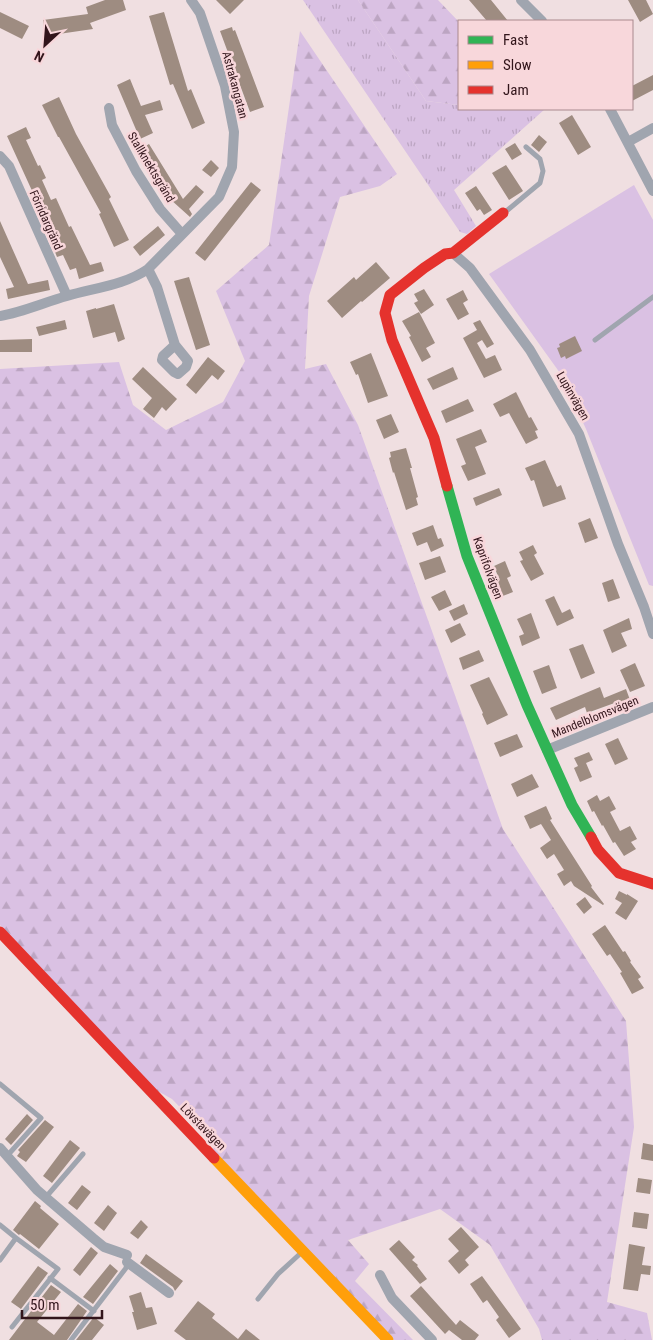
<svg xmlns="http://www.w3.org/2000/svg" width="653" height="1340" font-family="'Roboto Condensed',sans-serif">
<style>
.grass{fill:url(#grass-tufts)}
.forest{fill:url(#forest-firs)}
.pitch{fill:#dac1e3}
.building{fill:#9e8c81}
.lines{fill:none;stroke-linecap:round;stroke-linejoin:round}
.lane{stroke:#a0a5af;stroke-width:5}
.street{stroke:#a0a5af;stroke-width:10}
.fast{stroke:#30b455;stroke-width:11}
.slow{stroke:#ff9f0a;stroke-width:11}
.jam{stroke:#e5322d;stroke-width:11}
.labels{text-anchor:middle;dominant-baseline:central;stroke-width:5;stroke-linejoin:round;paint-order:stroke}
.street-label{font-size:12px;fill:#32151b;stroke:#f8d7db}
</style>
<defs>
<pattern id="grass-tufts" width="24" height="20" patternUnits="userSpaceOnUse" patternTransform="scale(1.25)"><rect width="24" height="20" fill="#dac1e3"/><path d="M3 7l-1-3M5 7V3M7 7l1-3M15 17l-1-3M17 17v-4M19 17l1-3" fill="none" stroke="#bca5c2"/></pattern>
<pattern id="forest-firs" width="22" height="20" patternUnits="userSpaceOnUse" patternTransform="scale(1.25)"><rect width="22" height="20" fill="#dac1e3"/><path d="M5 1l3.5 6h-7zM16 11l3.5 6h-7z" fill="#bca5c2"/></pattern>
</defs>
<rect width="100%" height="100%" fill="#f0dfe1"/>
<path class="grass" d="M303 0H358L426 101 459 105V109H545L454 190 476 226 467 234 460 232Z"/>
<path class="forest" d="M358 0H438L459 22V105L426 101Z
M300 31 397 174 380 186 340 197 309 296 305 369 326 364 358 425 503 829 626 1021 634 1127 607 1302 647 1313 652 1340H542L539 1329 490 1245 440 1209 348 1240 369 1264 355 1281 413 1340H394L213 1150 214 1146 196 1124 172 1099 154 1089 57 989 0 925V369L119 362 133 405 166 430 223 402 245 361 216 291 269 245Z"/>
<path class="pitch" d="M634 185 653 220V586L649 585 586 429 560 373 489 274Z"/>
<path class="building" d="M105 0H123L126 10 90 23 93 29 45 36 43 20 88 14 86 7Z
M216 0H244L230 14Z
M469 0H491L508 21H487Z
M628 0H646L653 14 640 22Z
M0 12 29 26 22 39 0 28Z
M164 12 188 91 191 89 205 123 192 129 173 84 170 85 149 16Z
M232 27 233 31 235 30 264 107 250 112 220 31Z
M653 75V90L632 101V86Z
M130 79 141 106 160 100 163 110 145 115 153 133 140 139 117 85Z
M59 97 76 134 111 197 109 199 129 240 114 247 99 214 101 213 59 137H58L42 105Z
M572 115 591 147 578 155 559 123Z
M26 127 31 138 26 140 38 166 40 165 46 178 42 180 51 200 56 198 69 227 71 226 90 265 101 262 104 271 79 279 76 268 70 270 63 255 57 257 53 247 58 245 45 217H44L7 136Z
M539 135 547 142 539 152 531 145Z
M515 143 522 154 512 160 505 149Z
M149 144 183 199 196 185 204 192 189 209 192 214 190 217 170 199 166 201 136 152Z
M211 160 219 168 211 177 202 170Z
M506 165 523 191 509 200 492 173Z
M251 182 261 190 205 261 195 253Z
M476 186 492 210 484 215 480 209 477 211 465 193Z
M0 221 28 284 48 280 50 290 8 299 6 289 14 287 0 257Z
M158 226 165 235 140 256 133 247Z
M376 262 390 278 362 302 361 301 342 318 327 301 354 277 356 280Z
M189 277 210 345 196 350 174 281Z
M424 289 434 305 421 314 414 303 418 301 414 294Z
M463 290 468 300 463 303 469 314 458 320 446 299Z
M114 304 125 339 118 342 115 332 93 338 86 311 96 308V309Z
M419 312 435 343 426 348 431 357 422 362 409 337 411 336 402 321Z
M65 320 67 329 39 336 36 327Z
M480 320 494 344 487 348 482 340 477 343 486 359 495 355 502 370 484 378 463 338 477 330 473 323Z
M575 336 582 351 566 359 565 356 561 358 557 348 560 347 559 344Z
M32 339V352H0V340Z
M371 353 388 396 368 403 358 374 356 375 350 362Z
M208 357 225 371 218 380 212 375 196 394 186 385Z
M143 367 177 399 166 411 162 407 154 418 143 409 152 398 132 379Z
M453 367 458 379 433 390 427 379Z
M516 392 529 418 531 417 538 430 535 431 538 438 526 444 509 413 500 417 493 404Z
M468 399 474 411 446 423 441 411Z
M391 414 399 432 384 439 376 420Z
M481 429 487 442 475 447 486 474 468 481 461 466 466 464 456 439Z
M406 448 412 468H410L418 497 416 498 418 505 406 510 394 472 393 473 389 458 391 457 390 452Z
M545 460 557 487 561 485 566 499 543 507 534 480 531 481 525 468Z
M499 488 502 495 476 506 473 498Z
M590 518 598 538 585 543 578 523Z
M433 525 438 539 441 538 444 546 431 552 427 542 417 546 412 533Z
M533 545 537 553 534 555 544 574 531 581 520 561 523 560 519 552Z
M440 556 446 572 425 580 419 563Z
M505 561 511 576 507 578 513 592 500 597 494 581 499 579 494 566Z
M613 579 620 598 608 602 602 583Z
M445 590 452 605 439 611 431 597Z
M554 596 562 613 570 609 574 618 557 626 545 600Z
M464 604 468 614 454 621 449 611Z
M531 613 540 638 522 646 519 636 524 634 517 619Z
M629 618 632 629 621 633 627 646 612 653 603 630Z
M460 623 466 635 451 643 445 630Z
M583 644 595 673 581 679 569 649Z
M479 650 484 661 463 670 459 658Z
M635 663 645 686 630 692 620 670Z
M549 665 557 688 542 694 533 671Z
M489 677 508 715 487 725 482 714 483 713 470 685Z
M600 687 604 698 626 689 630 700 621 703 620 701 587 713 585 707 556 720 550 708Z
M517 734 523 747 500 757 494 743Z
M618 738 628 759 615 765 605 744Z
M589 752 593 760 586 763 592 777 580 782 574 768 578 766 574 758Z
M532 774 539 787 517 797 511 784Z
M597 795 600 801 609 796 616 809 610 812 620 831 630 826 637 839 631 842 636 849 624 856 615 842 613 843 603 825 602 826 594 811 592 812 587 801Z
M546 806 552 819 550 820 592 886 591 887 604 904 603 905 574 886 571 881 564 886 557 874 564 870 554 854 547 859 540 848 551 840 541 824 530 829 524 816Z
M619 891 627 895V894L638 901 626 920 615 913 622 903 615 899Z
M585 897 592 907 584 914 576 904Z
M605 925 623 952 625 951 631 961 630 962 641 977 638 979 644 988 632 994 620 973 622 972 610 954 607 956 592 934Z
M27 1114 33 1120 11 1145 5 1139Z
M45 1120 54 1127 26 1162 17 1156 20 1152 18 1150Z
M70 1140 80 1148 52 1183 43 1176Z
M643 1143 653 1145V1161L641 1159Z
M638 1178 652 1180 650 1194 636 1192Z
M82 1185 91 1192 77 1210 68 1203Z
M35 1201 41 1206 40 1208 59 1224 39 1249 20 1234 19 1235 13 1230Z
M108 1205 117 1213 104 1231 94 1223Z
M634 1212 649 1214 647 1229 632 1227Z
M141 1220 148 1227 138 1239 130 1233Z
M461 1227 479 1247 465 1260 469 1265 459 1274 448 1261 459 1251 448 1239Z
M399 1240 415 1257 412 1260 418 1265 417 1266 427 1279 420 1284 389 1249Z
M629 1244 645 1247 642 1265 651 1266 650 1275 641 1274 638 1291 623 1289Z
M91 1247 98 1253 80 1276 73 1270Z
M146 1254 183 1281 175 1291 173 1287 140 1263Z
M110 1264 118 1271 93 1304 83 1297Z
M38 1266 48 1273 21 1309 11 1302Z
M482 1276 521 1329 509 1338 496 1320 499 1317 487 1300 483 1303 470 1284Z
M51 1285 61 1292 37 1322 54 1335 78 1304 87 1311 67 1340H9Z
M421 1286 456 1325 460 1320 479 1335 475 1340H462L449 1330 445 1334 410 1296Z
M141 1292 146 1308 152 1307 157 1324 137 1330 132 1312H134L129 1296Z
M198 1301 215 1314 212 1318 238 1339 246 1329 260 1340H186L174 1331Z
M94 1317 104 1325 92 1340H76Z"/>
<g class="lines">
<path class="lane" d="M504 213 540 183 543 171 540 159 526 147
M595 340 653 297
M0 1084 41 1118 7 1156
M46 1197 83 1154
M0 1225 16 1238 0 1260
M50 1278 94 1311
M258 1299 278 1274 302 1252
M12 1327 58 1269 16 1238
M71 1340 126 1268 127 1262"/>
<path class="street" d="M521 0 542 21
M109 108 112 125 136 171 160 209 182 234
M610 109 653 191
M628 142 653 128
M0 156 9 166 67 296
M453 253 470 268 530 350 579 434 618 544 644 607 653 634
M148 269 157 287 175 345 188 361 186 367 178 374 174 372 162 360 163 356 175 345
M0 316C23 312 45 302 67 296 94 288 125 285 148 269L219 197 232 167 234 132 225 86 200 13 191 0
M547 750 653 707
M0 1148 37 1190 93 1238 104 1247 127 1255
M127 1262 169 1293
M380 1275 392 1298 432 1340"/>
<path class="fast" d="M447 486 467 556 527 705 572 805 591 837"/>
<path class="slow" d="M214 1158 388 1340"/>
<path class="jam" d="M447 486 434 438 392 340 385 313 390 295 424 268 445 254 453 253 503 213
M591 837 598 850 619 873 653 884
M0 932 214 1158"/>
</g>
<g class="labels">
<g class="street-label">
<text transform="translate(235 85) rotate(75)">Astrakangatan</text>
<text transform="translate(151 167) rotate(59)">Stallknektsgränd</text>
<text transform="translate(46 220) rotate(66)">Förridargränd</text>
<text transform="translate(573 396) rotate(60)">Lupinvägen</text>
<text transform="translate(488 568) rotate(70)">Kaprifolvägen</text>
<text transform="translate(595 717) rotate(-22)">Mandelblomsvägen</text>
<text transform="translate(203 1127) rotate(46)">Lövstavägen</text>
</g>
</g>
<rect x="458" y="20" width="175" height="90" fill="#f8d7db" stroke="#a9898e"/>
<rect x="468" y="36" width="25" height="8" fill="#30b455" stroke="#a9898e"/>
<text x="503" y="45" font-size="15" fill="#32151b">Fast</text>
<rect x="468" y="61" width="25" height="8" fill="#ff9f0a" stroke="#a9898e"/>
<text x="503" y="70" font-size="15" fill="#32151b">Slow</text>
<rect x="468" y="86" width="25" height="8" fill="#e5322d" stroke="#a9898e"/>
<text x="503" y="95" font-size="15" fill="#32151b">Jam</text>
<g transform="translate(45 45) rotate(206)" stroke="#f8d7db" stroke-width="4" paint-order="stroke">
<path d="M0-4L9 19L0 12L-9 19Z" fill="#32151b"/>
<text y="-8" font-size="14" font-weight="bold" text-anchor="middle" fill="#32151b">N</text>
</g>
<path d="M22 1310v8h80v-8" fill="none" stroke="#32151b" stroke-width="2.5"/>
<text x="30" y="1310" font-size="15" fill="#32151b" stroke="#f8d7db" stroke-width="4" paint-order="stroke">50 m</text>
</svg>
